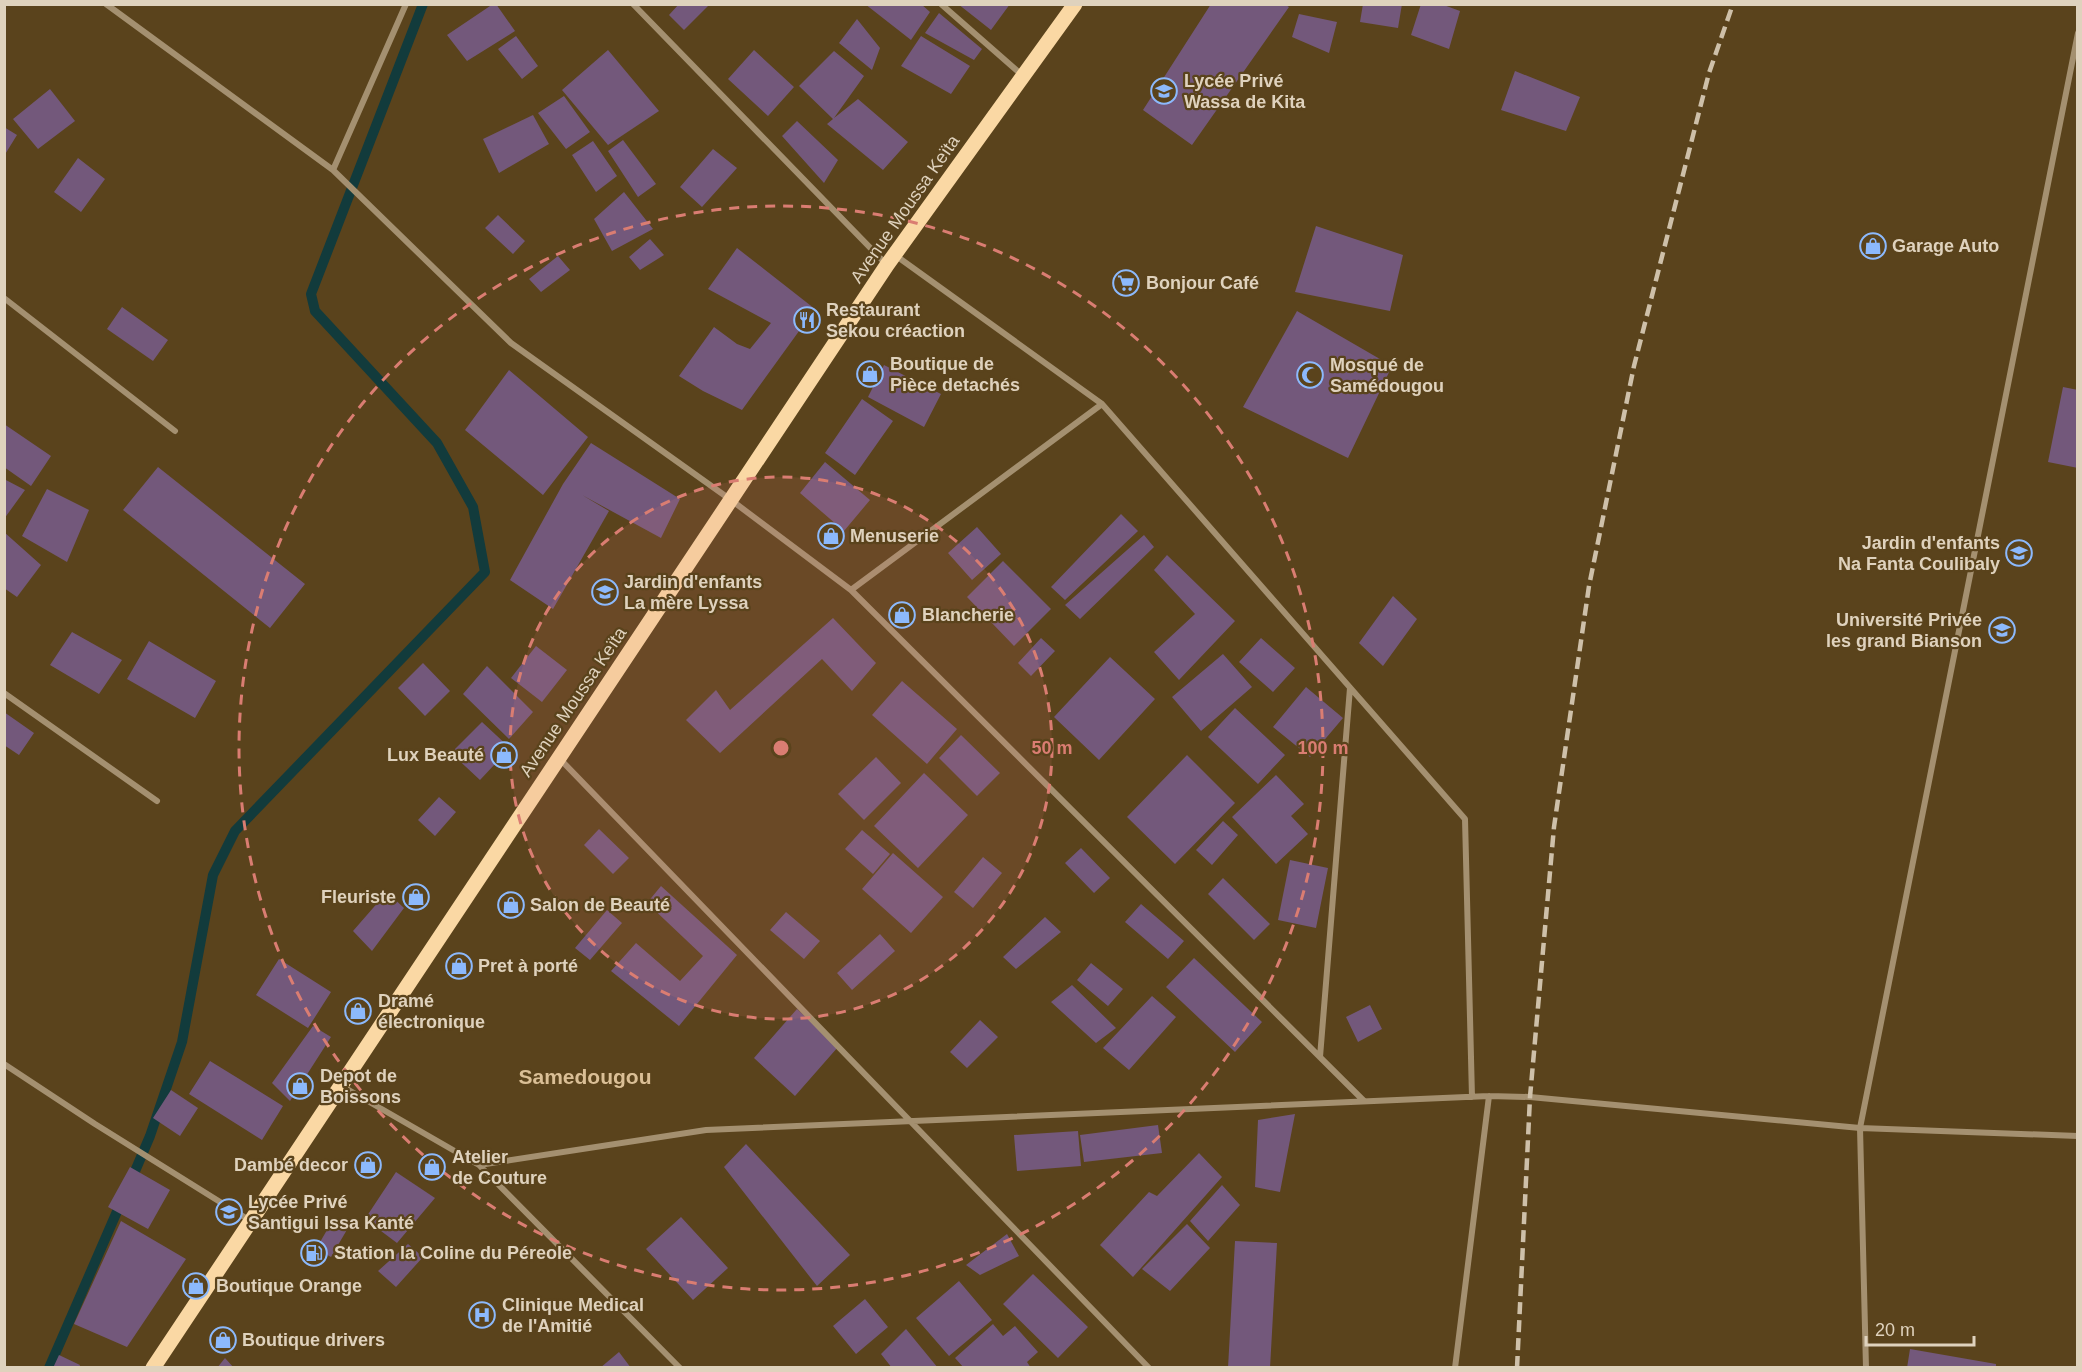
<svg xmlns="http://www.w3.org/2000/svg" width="2082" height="1372" font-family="Arial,sans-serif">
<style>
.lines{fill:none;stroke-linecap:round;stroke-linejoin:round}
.stream{stroke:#123b3c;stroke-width:10}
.building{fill:#73587b}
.minor{stroke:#a49070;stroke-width:6}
.primary{stroke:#fad8a4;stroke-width:15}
.rail{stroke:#cec0a9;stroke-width:4.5;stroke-dasharray:12 6;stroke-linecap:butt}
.ring{fill:none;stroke:#da7d72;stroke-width:3;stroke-dasharray:10 8}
.labels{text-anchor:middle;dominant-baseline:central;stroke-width:4.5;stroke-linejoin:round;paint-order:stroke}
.poi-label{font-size:18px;font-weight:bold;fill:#dfd2bd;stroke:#5a431c;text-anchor:start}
.street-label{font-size:18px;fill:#dfd2bd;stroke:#5a431c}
.quarter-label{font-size:21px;font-weight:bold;fill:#dabf96;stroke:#5a431c}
.centre{fill:#da7d72;stroke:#5a431c;stroke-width:3}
.ring-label{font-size:18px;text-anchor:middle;font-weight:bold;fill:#da7d72;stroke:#5a431c;stroke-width:4.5;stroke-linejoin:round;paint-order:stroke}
</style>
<rect width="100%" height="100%" fill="#5a431c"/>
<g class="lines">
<path class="stream" d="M130 1183 150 1136 182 1042 213 875 235 831 485 572 473 507 437 443 315 311 311 294 423 4
M49 1368 122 1200"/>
</g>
<path class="building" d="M493 4H496L515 31 467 61 447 35Z
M679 4H710L684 30 669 15Z
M865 4H921L930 12 911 40Z
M958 4H1010L991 30Z
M1211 4H1284L1289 7 1192 145 1143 110Z
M1363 4H1402L1398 28 1360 22Z
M1421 4H1441L1460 11 1449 49 1411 35Z
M939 13 982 49 974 60 925 33Z
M1299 14 1337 22 1329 53 1292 37Z
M857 19 880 48 872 70 839 43Z
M516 36 538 66 522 79 498 49Z
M921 36 970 66 951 94 901 66Z
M608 50 659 111 608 145 562 90Z
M754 50 794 87 768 116 728 79Z
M834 51 864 76 834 118 858 99 908 142 883 170 827 124 833 119 799 86Z
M1515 71 1580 97 1566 131 1501 110Z
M50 89 75 121 38 149 13 119Z
M564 96 590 132 566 149 538 113Z
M533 115 549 144 499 173 483 139Z
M797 121 838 160 824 183 782 136Z
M4 127 17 135 4 156Z
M623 140 656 184 638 197 608 151Z
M593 141 617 176 596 192 572 155Z
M713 149 737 168 702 207 680 187Z
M78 158 105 179 81 212 54 192Z
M624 192 653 229 612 251 594 219Z
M498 215 525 241 513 254 485 228Z
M1316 226 1403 255 1390 311 1295 292Z
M650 239 664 255 640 270 629 257Z
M737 248 815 309 742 410 703 391 679 376 714 327 737 344 750 349 771 323 708 289Z
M558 256 570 270 541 292 529 279Z
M122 307 168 340 153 361 107 329Z
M1297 311 1392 366 1348 458 1243 407Z
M884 365 941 394 924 427 868 397Z
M509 370 588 437 543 495 465 430Z
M2063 387 2078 390V468L2048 462Z
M862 399 893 421 855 475 825 453Z
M4 424 51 456 31 486 4 467Z
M591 443 680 499 661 538 582 495 609 511 553 609 510 580 563 484Z
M825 462 870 500 844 531 800 493Z
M158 467 305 584 270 628 123 510Z
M4 479 25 490 4 519Z
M47 489 89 510 67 562 22 536Z
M1121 514 1138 531 1065 600 1051 587Z
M977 527 1001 554 972 580 948 553Z
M4 532 41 565 17 597 4 588Z
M1144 535 1154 547 1080 619 1065 605Z
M1167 555 1235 621 1179 680 1154 652 1195 614 1154 570Z
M1003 561 1051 609 1014 646 967 597Z
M1393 596 1417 619 1383 666 1359 643Z
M833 618 876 663 852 691 822 659 720 753 686 720 716 690 730 710Z
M72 632 122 660 99 694 50 665Z
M1041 638 1055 651 1031 676 1018 663Z
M1261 638 1295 668 1273 692 1239 662Z
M149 641 216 681 195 718 127 679Z
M536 646 567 670 542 702 511 678Z
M1223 654 1252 687 1201 731 1172 697Z
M1110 657 1155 699 1099 760 1054 717Z
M423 663 450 691 425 716 398 688Z
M487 666 533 712 509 739 463 694Z
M902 681 957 729 927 764 872 715Z
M1306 687 1343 718 1310 757 1273 727Z
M1235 708 1285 755 1258 784 1208 737Z
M4 712 34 733 19 755 4 745Z
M482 722 510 748 480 780 451 753Z
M961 735 1000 773 977 796 939 758Z
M1187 755 1235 803 1175 864 1127 817Z
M876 757 901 783 864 820 838 794Z
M924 773 968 815 918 868 874 826Z
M1276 775 1304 804 1291 816 1308 834 1276 864 1232 817Z
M439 797 456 812 435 836 418 820Z
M1223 821 1238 835 1212 865 1196 850Z
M599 829 629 858 613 874 584 845Z
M862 830 890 854 873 874 845 849Z
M1081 848 1110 878 1094 893 1065 863Z
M893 853 943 897 911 933 862 889Z
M983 857 1002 873 973 908 954 892Z
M1290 860 1328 868 1316 928 1278 920Z
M1223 878 1270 924 1254 940 1208 894Z
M661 886 737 955 679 1026 611 971 636 943 680 981 703 956 647 903Z
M387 892 404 908 372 951 353 931Z
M1141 904 1184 941 1168 959 1125 922Z
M607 910 622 923 590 960 575 948Z
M786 912 820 941 804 959 770 930Z
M1045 917 1061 932 1016 969 1003 957Z
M880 934 895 951 852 990 837 973Z
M1194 958 1262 1022 1235 1052 1166 987Z
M279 959 331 992 308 1028 256 995Z
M1091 963 1123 989 1108 1006 1077 980Z
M1072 985 1116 1028 1096 1043 1051 1002Z
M1152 996 1176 1017 1129 1070 1103 1048Z
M1370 1005 1382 1029 1358 1042 1346 1017Z
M797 1009 838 1047 795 1096 754 1058Z
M980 1020 998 1037 967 1068 950 1052Z
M313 1026 331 1037 290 1101 272 1083Z
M210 1061 283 1106 262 1140 189 1094Z
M171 1090 198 1108 180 1136 153 1118Z
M1295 1114 1280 1192 1255 1187 1258 1120Z
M1158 1125 1162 1153 1084 1162 1080 1135Z
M1078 1131 1081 1166 1017 1171 1014 1135Z
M746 1144 850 1255 817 1286 724 1167Z
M1199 1153 1222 1177 1133 1277 1100 1245 1149 1192 1157 1196Z
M130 1167 170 1190 148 1229 108 1207Z
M396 1172 435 1198 397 1243 365 1219Z
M1222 1185 1240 1205 1208 1241 1190 1221Z
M681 1217 728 1268 693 1300 646 1249Z
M334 1218 348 1228 331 1257 316 1249Z
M121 1221 186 1259 127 1347 74 1324Z
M1187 1224 1210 1248 1170 1291 1142 1269Z
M1007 1234 1019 1256 980 1275 966 1265Z
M1235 1241 1277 1243 1270 1368H1228Z
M408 1244 423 1257 396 1287 378 1271Z
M1033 1274 1088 1327 1058 1358 1003 1304Z
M959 1281 992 1320 949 1356 916 1318Z
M865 1299 888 1327 856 1354 833 1326Z
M993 1324 1003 1336 1015 1326 1038 1352 1027 1362 1031 1368H964L955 1358Z
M906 1329 938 1368H892L881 1354Z
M1910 1349 1996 1364V1368H1907Z
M619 1352 631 1368H600Z
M59 1355 80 1365 79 1368H53Z
M225 1358 234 1368H217Z"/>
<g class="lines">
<path class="minor" d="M106 4 333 170 511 343 731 500 851 590 1364 1101
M633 4 886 264
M941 4 1022 75
M333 170 406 4
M895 255 1102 404 1465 819 1472 1097
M4 298 175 431
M851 590 1102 404
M4 693 157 801
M559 758 1149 1368
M1320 1057 1350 688
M4 1064 95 1124 249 1220
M340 1085 479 1165 706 1130 1489 1096 1530 1097 1860 1128 2078 1136
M479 1165 680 1368
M1455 1368 1489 1096
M1866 1368 1860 1128 2078 33"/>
<path class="primary" d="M153 1368 887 265 1075 4"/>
<path class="rail" d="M1517 1368 1530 1097 1554 827 1589 586 1634 366 1709 73 1733 4"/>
</g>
<circle cx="781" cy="748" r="271" fill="#da7d72" fill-opacity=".12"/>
<g class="ring">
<circle cx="781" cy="748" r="271"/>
<circle cx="781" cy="748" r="542"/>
</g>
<defs>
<g id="school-ring" transform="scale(1.35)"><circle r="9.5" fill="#5a431c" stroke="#8cb9fc" stroke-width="1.5"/><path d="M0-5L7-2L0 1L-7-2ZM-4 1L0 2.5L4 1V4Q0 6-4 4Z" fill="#8cb9fc"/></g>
<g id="shop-ring" transform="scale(1.35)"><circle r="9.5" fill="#5a431c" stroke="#8cb9fc" stroke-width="1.5"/><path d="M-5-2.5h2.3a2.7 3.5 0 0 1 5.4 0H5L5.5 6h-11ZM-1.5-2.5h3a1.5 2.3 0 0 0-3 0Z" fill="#8cb9fc"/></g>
<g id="supermarket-ring" transform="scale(1.35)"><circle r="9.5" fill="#5a431c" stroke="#8cb9fc" stroke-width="1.5"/><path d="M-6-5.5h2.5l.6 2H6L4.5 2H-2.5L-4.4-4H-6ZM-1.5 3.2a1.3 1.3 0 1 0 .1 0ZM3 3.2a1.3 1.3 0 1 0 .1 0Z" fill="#8cb9fc"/></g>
<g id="restaurant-ring" transform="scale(1.35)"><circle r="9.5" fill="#5a431c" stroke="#8cb9fc" stroke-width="1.5"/><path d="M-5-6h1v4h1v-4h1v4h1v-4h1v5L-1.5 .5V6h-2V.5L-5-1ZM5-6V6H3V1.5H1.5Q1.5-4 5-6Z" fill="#8cb9fc"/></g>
<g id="mosque-ring" transform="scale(1.35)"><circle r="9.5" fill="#5a431c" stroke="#8cb9fc" stroke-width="1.5"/><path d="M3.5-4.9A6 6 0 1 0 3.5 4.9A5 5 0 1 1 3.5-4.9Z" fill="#8cb9fc"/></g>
<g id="university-ring" transform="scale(1.35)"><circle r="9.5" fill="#5a431c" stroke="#8cb9fc" stroke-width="1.5"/><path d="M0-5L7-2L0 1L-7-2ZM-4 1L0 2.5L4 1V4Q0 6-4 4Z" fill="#8cb9fc"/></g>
<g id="fuel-ring" transform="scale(1.35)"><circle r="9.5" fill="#5a431c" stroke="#8cb9fc" stroke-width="1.5"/><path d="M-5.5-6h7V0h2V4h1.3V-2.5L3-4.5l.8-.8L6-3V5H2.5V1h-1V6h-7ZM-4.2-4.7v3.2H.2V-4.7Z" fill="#8cb9fc"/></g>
<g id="hospital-ring" transform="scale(1.35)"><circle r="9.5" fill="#5a431c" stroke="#8cb9fc" stroke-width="1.5"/><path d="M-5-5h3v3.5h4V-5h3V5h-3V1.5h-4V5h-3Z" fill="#8cb9fc"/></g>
</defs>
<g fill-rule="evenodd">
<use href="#school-ring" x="1164" y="91"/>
<use href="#shop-ring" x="1873" y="246"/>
<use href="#supermarket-ring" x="1126" y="283"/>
<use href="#restaurant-ring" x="807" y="320"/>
<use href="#shop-ring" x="870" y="374"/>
<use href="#mosque-ring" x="1310" y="375"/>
<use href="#shop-ring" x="831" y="536"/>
<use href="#school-ring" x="2019" y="553"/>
<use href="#school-ring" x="605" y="592"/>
<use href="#shop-ring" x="902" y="615"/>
<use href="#university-ring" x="2002" y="630"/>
<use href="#shop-ring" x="504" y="755"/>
<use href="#shop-ring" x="416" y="897"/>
<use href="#shop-ring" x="511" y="905"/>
<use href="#shop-ring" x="459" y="966"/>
<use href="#shop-ring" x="358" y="1011"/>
<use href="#shop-ring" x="300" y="1086"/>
<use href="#shop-ring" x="368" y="1165"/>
<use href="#shop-ring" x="432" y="1167"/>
<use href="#school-ring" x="229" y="1212"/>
<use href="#fuel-ring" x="314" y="1253"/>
<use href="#shop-ring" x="196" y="1286"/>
<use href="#hospital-ring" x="482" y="1315"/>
<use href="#shop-ring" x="223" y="1340"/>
</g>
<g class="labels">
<g class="poi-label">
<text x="1184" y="81">Lycée Privé<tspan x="1184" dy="21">Wassa de Kita</tspan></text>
<text x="1892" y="246">Garage Auto</text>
<text x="1146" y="283">Bonjour Café</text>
<text x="826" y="310">Restaurant<tspan x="826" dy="21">Sekou créaction</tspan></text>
<text x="890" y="364">Boutique de<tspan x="890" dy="21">Pièce detachés</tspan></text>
<text x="1330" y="365">Mosqué de<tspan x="1330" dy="21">Samédougou</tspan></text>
<text x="850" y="536">Menuserie</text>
<text x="2000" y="543" text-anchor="end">Jardin d'enfants<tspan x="2000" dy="21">Na Fanta Coulibaly</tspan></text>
<text x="624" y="582">Jardin d'enfants<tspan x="624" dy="21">La mère Lyssa</tspan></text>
<text x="922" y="615">Blancherie</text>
<text x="1982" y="620" text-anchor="end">Université Privée<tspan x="1982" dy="21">les grand Bianson</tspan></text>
<text x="484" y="755" text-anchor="end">Lux Beauté</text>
<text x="396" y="897" text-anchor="end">Fleuriste</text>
<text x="530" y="905">Salon de Beauté</text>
<text x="478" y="966">Pret à porté</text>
<text x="378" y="1001">Dramé<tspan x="378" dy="21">électronique</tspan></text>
<text x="320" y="1076">Depot de<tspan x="320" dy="21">Boissons</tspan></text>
<text x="452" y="1157">Atelier<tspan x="452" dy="21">de Couture</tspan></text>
<text x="348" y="1165" text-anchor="end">Dambé decor</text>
<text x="248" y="1202">Lycée Privé<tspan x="248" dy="21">Santigui Issa Kanté</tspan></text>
<text x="334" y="1253">Station la Coline du Péreole</text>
<text x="216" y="1286">Boutique Orange</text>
<text x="502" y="1305">Clinique Medical<tspan x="502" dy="21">de l'Amitié</tspan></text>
<text x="242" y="1340">Boutique drivers</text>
</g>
<g class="street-label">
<text transform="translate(905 209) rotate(-55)">Avenue Moussa Keïta</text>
<text transform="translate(573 702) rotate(-56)">Avenue Moussa Keïta</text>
</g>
<g class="quarter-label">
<text x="585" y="1076">Samedougou</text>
</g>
</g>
<circle cx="781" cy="748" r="9" class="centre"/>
<g class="ring-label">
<text x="1052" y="754">50 m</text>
<text x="1323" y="754">100 m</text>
</g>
<rect width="2082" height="1372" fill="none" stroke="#dfd2bd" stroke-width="12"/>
<path d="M1866 1336v9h108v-9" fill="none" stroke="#dfd2bd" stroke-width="3"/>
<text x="1875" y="1336" font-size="18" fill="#dfd2bd" stroke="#5a431c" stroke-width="4.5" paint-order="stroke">20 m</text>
</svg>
